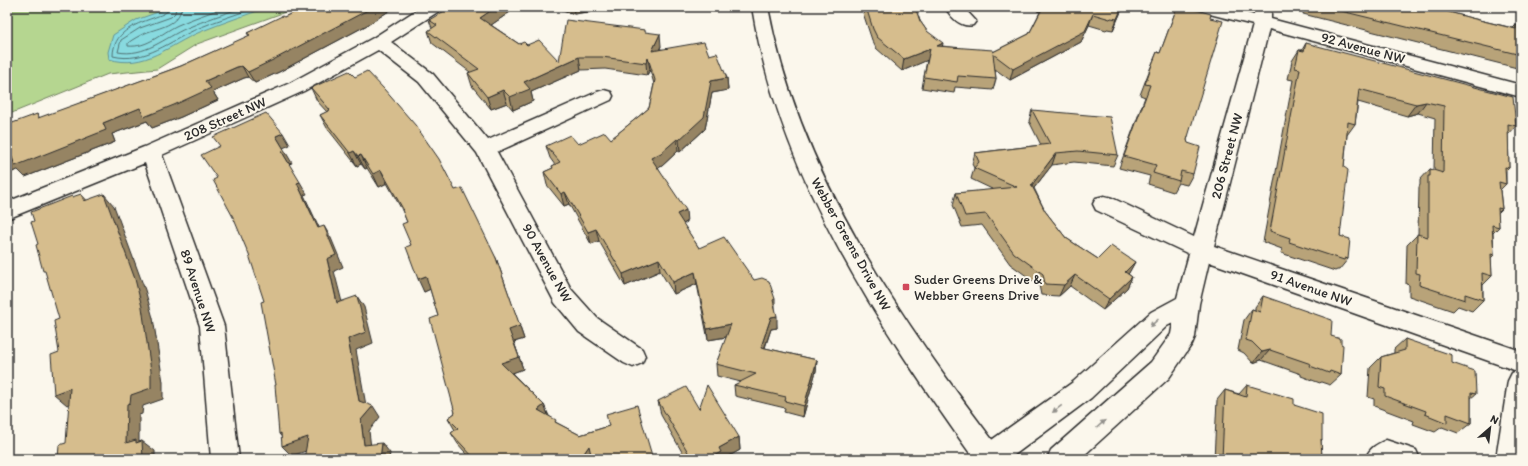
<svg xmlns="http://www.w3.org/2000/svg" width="1528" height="466" font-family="Itim,sans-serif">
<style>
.green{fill:#b5d690;stroke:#70805e}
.water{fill:#88dadf;stroke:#639497}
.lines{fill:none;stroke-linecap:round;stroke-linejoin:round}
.shore{stroke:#507173;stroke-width:1}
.street-casing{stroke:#2b2b2b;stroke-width:3}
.secondary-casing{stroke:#2b2b2b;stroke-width:3}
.street{fill:#fbf7ec;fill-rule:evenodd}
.secondary{fill:#fbf7ec;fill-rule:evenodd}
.wall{fill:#b8a379;stroke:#2b2b2b}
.shaded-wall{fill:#968463;stroke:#2b2b2b}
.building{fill:#d6bd8d;stroke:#2b2b2b}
.oneway{fill:#93918c}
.poi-dot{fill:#d1495b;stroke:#fbf7ec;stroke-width:1.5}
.labels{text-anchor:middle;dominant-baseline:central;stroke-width:4;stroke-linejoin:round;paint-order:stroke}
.street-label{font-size:14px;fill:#2b2b2b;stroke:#fbf7ec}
.poi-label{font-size:14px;fill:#2b2b2b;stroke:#fbf7ec;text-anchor:start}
</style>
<rect width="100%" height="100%" fill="#fbf7ec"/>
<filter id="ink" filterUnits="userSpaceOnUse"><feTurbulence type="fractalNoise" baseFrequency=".025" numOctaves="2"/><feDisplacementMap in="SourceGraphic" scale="8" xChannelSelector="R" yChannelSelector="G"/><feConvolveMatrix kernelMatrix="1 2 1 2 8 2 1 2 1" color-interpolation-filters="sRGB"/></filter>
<g filter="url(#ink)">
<path class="green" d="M7 7H299L197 44 157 69 108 74 7 115Z"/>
<path class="water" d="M172 7H269C246 15 222 23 200 32 169 45 145 70 109 59L108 52 113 35 136 20Z"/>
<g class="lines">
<path class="shore" d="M171 7C167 14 160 15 153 18 133 25 113 33 113 56 145 64 171 40 199 28 218 20 238 14 257 7
M176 7 175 13 171 17 140 28 121 40 118 52C145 57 164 38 187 28 205 20 224 14 243 7
M182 7C178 26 160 27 145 33 139 36 133 39 128 43V46C148 48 161 33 178 25 193 18 210 13 225 7"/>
<g class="street-casing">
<path id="street" d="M421 7H441L439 11 391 42 433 74 488 140 597 92 604 90 611 92 613 96 611 100 497 152 571 289 597 318 642 349 645 356 642 363 633 367 624 363 579 332 555 303 477 153 419 82 378 50 304 91 162 155 224 326 239 459H211L200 326 145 163 7 219V202L144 147 290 83 373 38Z
M945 7H963L976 21 973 25C960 28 951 17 945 7Z
M1196 7H1224L1254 15 1255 7H1271V19L1521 85V97L1269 29 1214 246 1521 351V459H1496L1508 381 1512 373 1517 371 1209 262 1199 304 1195 337 1192 344 1169 378 1080 459H1047L1051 450 1151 362 1171 334 1173 323 1167 326 1091 398 1009 459H976L979 449 1073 382 1151 312 1177 298 1189 254 1096 210 1093 204 1096 198 1104 196 1112 198 1194 237 1253 25 1198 11Z
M1386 440 1416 450 1420 459H1365C1370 448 1375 445 1386 440Z"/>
</g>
<g class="secondary-casing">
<path id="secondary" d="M752 7H768C799 174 899 317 1000 450L1004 459H974C877 323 779 175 752 7Z"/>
</g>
<use href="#street" class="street"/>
<use href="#secondary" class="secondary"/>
</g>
<path class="wall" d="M305 7H395L369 24 279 72 255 83 248 77 244 78 213 92 218 100 181 117 152 128 147 121 112 134 115 142 25 177 18 170 37 114 40 118 181 66 249 36 247 33 284 17Z
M554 7H617L574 14Z
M861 7H915L920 21 927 31 942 46 993 52 1029 34 1040 12 1037 11 1038 9 1029 7H1123L1113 30 1107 29 1106 30 1089 25 1081 42 1010 80 995 69 996 79 993 90 955 87 954 93 922 88 927 60 902 71 876 48 872 40Z
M1177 7 1210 18 1187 140 1193 174 1187 185 1178 183 1173 192 1148 184 1150 176 1119 168 1145 97 1140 95 1148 74 1157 52 1160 53Z
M1304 7H1438V9L1471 18 1513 28 1516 25 1521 26V69L1303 14Z
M463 9 510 12 491 25 519 44 527 45 559 61 645 32 661 46 660 49 709 55 727 78 728 90 712 93 705 129 680 152 678 151 662 166 658 168 687 222 683 224 699 248 754 280 775 299V308L777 328 771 329 765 348 817 360 816 371 803 417 784 412 785 408 735 396 734 385 741 382 717 376 716 364 727 337 708 340 697 284 674 294 660 271 625 286 599 241 591 244 569 204 564 206 547 185 544 172 553 168 552 166 555 165 550 158 546 146 578 144 611 139 649 108 654 84 650 70 647 75 605 69 581 70 531 92 533 101 513 110 507 103 491 109 472 86 468 73 470 72 432 43 428 31 432 28 429 20Z
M1306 43 1516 126 1508 135 1509 168 1506 171V184L1500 190 1502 209 1498 213 1499 227 1493 233 1494 255 1491 258 1492 276 1483 285V300L1472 311 1458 306 1453 311 1409 296V285L1406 284 1407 245 1418 234 1419 187 1420 185V180L1430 169 1434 170 1435 118 1418 113 1407 116 1358 102 1355 124 1347 135 1344 167 1340 236 1348 259 1339 270H1337L1335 271 1281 253 1282 249 1263 242 1293 80 1288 79 1292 61 1299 50H1302Z
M311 88 455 190 496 258 524 339 514 342 523 369 512 373 544 405 549 416 557 423 580 435 609 426 637 405 592 459H471L458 444 451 433 455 430 448 418 455 413 438 316 430 289 424 292 411 245 407 222 402 210 387 183 379 187 367 168 365 169 361 164 357 166 327 128 320 115 327 112 317 101Z
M1032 110 1118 155 1113 166 1074 162 1052 165 1034 188 1045 211 1066 238 1098 259 1135 262 1128 274 1132 277 1127 288 1103 310 1070 286 1059 296 1041 295 1039 285 1010 264 982 225 962 227 953 205 956 193 994 190 971 179 974 168 972 164 975 153 1041 145 1029 121Z
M1263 296 1331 336 1341 344V375L1330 385 1321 382 1320 383 1301 376V374L1261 360 1253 363 1244 353 1238 350 1244 320 1252 309 1255 310V307Z
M1405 339 1452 363 1476 394 1471 398V423L1458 433 1442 427 1435 432 1413 424 1414 421 1374 406V399L1368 397 1370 368 1381 357 1394 353V349Z
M1247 385 1294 405 1322 440 1321 441 1322 459H1214L1217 400 1225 390 1239 394Z
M658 401 699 409 739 437 740 450 724 459H686L661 415Z"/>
<path class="shaded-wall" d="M373 7H395L369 24 279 72 255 83 248 72Z
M496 7H509L510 12 484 30 480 18Z
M573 7H617L574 14Z
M1122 7H1123L1113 30 1117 19Z
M1093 14 1089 25 1081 42 1010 80 1013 69Z
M660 34 661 46 653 63 652 51Z
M943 43 941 54 937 46Z
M930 49 928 60 902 71 904 59Z
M579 57 581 70 531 92 533 101 513 110 510 97 524 82Z
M648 58 650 70 647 75 646 63Z
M242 66 248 77 244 78 213 92 218 100 181 117 152 128 147 121 112 134 115 142 25 177 18 170 7 174V158L103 123 205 81 237 67Z
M727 78 728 90 712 93 705 129 680 152 679 140 711 81Z
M503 90 507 103 491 109 487 97Z
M1426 102 1418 113 1407 116 1416 104Z
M283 133 290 145 283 148 276 136Z
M677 139 678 151 662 166 653 170 651 158Z
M285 151 292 163 289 164 282 152Z
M354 151 361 164 357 166 350 153Z
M1056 153 1052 165 1027 197 1031 186Z
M361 155 367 168 365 169 358 156Z
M381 170 387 183 379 187 373 174Z
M300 182 307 194 304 195 325 240 318 228 297 183Z
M565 192 569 204 564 206 561 194Z
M81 194 92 206 84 201Z
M104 194 114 206 145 290 153 318 163 382V399L143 406 142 414 139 415V442L142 441 155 451V459H143L126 443Z
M686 210 687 222 678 226 677 214Z
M324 226 331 238 343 267 334 271 345 314 337 303 327 259Z
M596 229 599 241 591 244 588 232Z
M496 258 524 339 514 342 523 369 507 375 501 363 509 330Z
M659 259 660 271 625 286 623 274Z
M1135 262 1129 273 1119 283 1125 272Z
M695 272 697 284 674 294 673 282Z
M1075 275 1070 286 1059 296 1064 285Z
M426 276 433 288 424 292 418 279Z
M1132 277 1127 288 1103 310 1109 299Z
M357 296 364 307 373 343 356 350 367 411 359 401 348 339Z
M777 316V328L771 329 761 358V347L771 317Z
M731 324 732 336 708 340 707 329Z
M1270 350 1261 360 1253 363 1262 352Z
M817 360 816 371 803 417 804 406Z
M70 388 83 398 67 405 54 394Z
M544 405 549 417 538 410Z
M373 406 380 417 369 431 372 456 364 445 361 420Z
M281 433 308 437 317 447 292 456 282 446 288 444 279 434Z
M739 437 740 450 724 459H708L719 448Z
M382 443 390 453 389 459H380Z
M589 446 593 457 592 459H580Z"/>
<path class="building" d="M305 7H373L364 12 273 60 248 72 242 66 237 67 205 81 211 88 174 105 144 117 140 108 103 123 106 130 15 166 12 157 7 158V125L37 114 38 118 181 66 250 35 247 33 282 16 284 17Z
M451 7H460L463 9 466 7H496L480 18 519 44 524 42 527 45 539 40 559 61 566 20 645 30V32L660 34 652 51 704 42 709 55 717 53 727 78 711 81 704 117 679 140 677 139 661 153 651 158 686 210 677 214 699 248 724 237 754 280 762 278 769 281 775 299 773 300 777 316 771 317 761 347 817 360 804 406 785 401 786 397 734 385 756 374 716 364 731 324 707 329 695 272 673 282 659 259 623 274 596 229 588 232 565 192 561 194 544 172 553 168 552 166 560 162 546 146 570 135 578 144 605 132 611 139 649 108 655 80 648 58 646 63 602 57H579L524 82 530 89 510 97 503 90 487 97 468 73 479 69 428 31 437 25 429 20Z
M866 7H915L920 21 927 31 943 43 937 46 993 50V52L1029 34 1043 7H1122L1117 19 1111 18 1110 19 1093 14 1085 31 1013 69 993 54 996 79 958 76 957 82 924 77 930 49 904 59 877 37 873 29Z
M1177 7H1186L1211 14 1210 18 1223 21 1187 140 1188 143 1200 147 1193 174 1181 171 1179 181 1153 173 1156 165 1124 156 1150 85 1145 84 1153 62 1157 52 1160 53Z
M1325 7H1438V9L1471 18 1516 29V25L1521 26V55Z
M1306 43 1513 97 1516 126 1508 124 1509 168 1505 167 1506 184 1499 182 1502 209 1498 208 1499 227 1492 225 1494 255 1491 254 1492 276 1482 273 1483 300 1465 294V300L1419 285 1420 274 1416 273 1417 234 1428 237V176H1430V169L1443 173 1444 106 1426 102 1416 104 1359 89 1355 124 1348 122 1344 167 1348 170 1340 236 1350 239 1348 259 1345 258 1344 260 1289 242 1290 238 1270 231 1300 69 1295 68 1299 50 1304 51Z
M349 71 355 77 367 71 384 89 416 126 439 159 455 190 462 188 496 258 520 326 509 330 519 357 501 363 544 405 538 410 556 420 555 422 580 435 609 426 606 414 637 405 653 459H592L589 446 580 459H475L451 433 458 428 448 418 455 413 430 319 438 316 426 276 418 279 406 247 411 245 402 224 407 222 402 210 403 209 381 170 373 174 361 155 358 156 354 151 350 153 320 115 330 110 311 88Z
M1032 110 1110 117 1118 155 1078 151 1056 153 1031 186H1032L1045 211 1066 238 1098 259 1111 246 1135 262 1125 272 1132 277 1109 299 1075 275 1064 285 1045 284 1043 274 1014 253 986 214 965 216 956 193 1017 187 974 168 979 162 975 153 1050 144Z
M266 113 283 133 276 136 285 151 282 152 300 182 297 183 318 228 324 226 336 255 327 259 337 303 357 296 366 332 348 339 359 401 373 406 361 420 364 445 382 443 380 459H304L308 437 282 446 281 433 279 434 275 385H276L261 302 264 301 249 255 233 217 213 180 217 178 201 155 220 146 213 137Z
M81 194 84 201 104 194 135 279 142 307 151 371V388L131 395 130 403 127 404 126 443 136 440V443L142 441 143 459H58L59 445 66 443 70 388 54 394 51 355 59 352 54 321 59 319 45 271H43L36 245 38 244 31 222 34 221 31 212 72 196V197Z
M1263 296 1332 320 1331 336 1341 339V344L1343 345 1341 375 1330 371 1329 373 1310 366 1311 364 1270 350 1262 352 1252 342 1246 340 1252 309 1260 312Z
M1405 339 1452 355V363L1475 371 1476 394 1471 393V423L1447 414V423L1425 414 1426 411 1385 396V389L1379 387 1381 357 1405 350Z
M707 385 739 437 719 448 721 452 708 459H692L658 401 686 387 699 409Z
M1247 385 1294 399V405L1322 414V440L1321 439 1322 459H1222L1225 390 1246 397Z"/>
<defs><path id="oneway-solid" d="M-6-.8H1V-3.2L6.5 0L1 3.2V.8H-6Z"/></defs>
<g class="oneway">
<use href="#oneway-solid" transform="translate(1154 323) rotate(138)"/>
<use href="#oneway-solid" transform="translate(1057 409) rotate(143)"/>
<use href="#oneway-solid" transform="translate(1101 424) rotate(-42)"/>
</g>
</g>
<rect class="poi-dot" x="902" y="283" width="8" height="8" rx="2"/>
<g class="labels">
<g class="street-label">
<text transform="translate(1363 48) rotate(15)">92 Avenue NW</text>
<text transform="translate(225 119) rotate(-24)">208 Street NW</text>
<text transform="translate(1227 156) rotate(-75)">206 Street NW</text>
<text transform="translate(851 244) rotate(61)">Webber Greens Drive NW</text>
<text transform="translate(547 263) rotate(61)">90 Avenue NW</text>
<text transform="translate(1311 288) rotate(19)">91 Avenue NW</text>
<text transform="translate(198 291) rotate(72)">89 Avenue NW</text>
</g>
<g class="poi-label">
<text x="914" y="279">Suder Greens Drive &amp;<tspan x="914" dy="16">Webber Greens Drive</tspan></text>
</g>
</g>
<rect width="1528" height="466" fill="none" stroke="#fbf7ec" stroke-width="24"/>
<rect x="12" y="12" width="1504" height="442" fill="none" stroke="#2b2b2b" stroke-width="1.5" filter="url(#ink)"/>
<g transform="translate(1490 428) rotate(28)" stroke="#fbf7ec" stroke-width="3" paint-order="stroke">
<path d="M0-3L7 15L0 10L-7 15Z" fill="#2b2b2b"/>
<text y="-6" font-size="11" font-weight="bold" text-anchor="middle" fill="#2b2b2b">N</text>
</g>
</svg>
